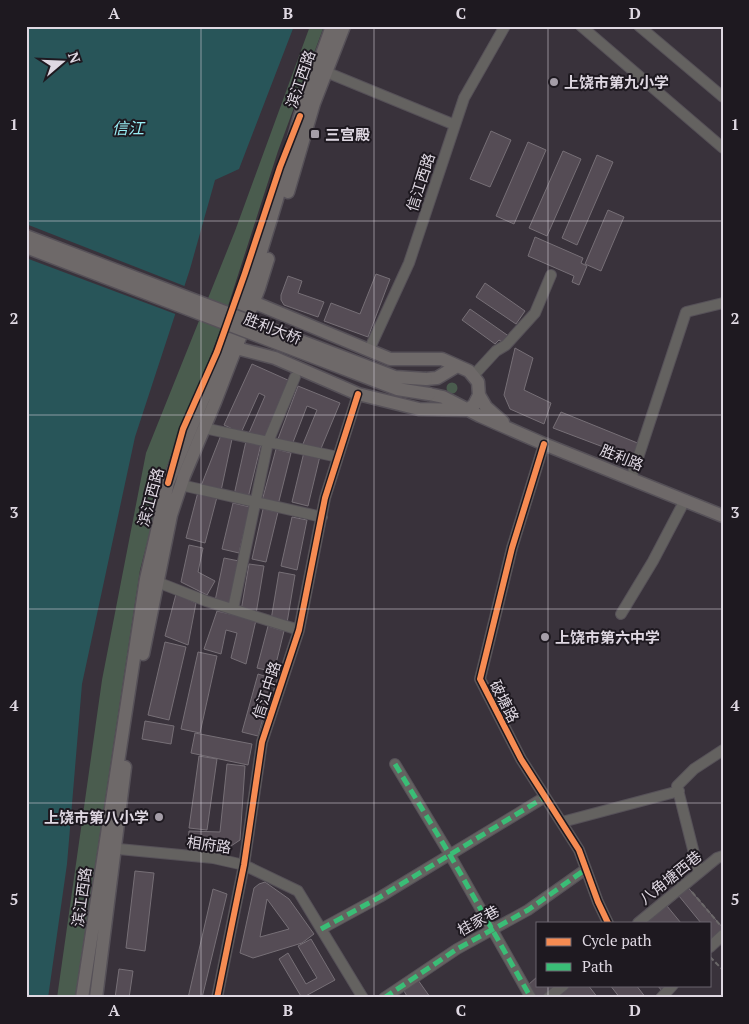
<svg xmlns="http://www.w3.org/2000/svg" width="749" height="1024" font-family="'PT Serif','Noto Sans SC',serif">
<style>
.green{fill:#4a5c4e}
.water{fill:#285559}
.pier{fill:#39323b}
.building{fill:#554c55;stroke:#766f76;fill-rule:evenodd}
.lines{fill:none;stroke-linecap:round;stroke-linejoin:round}
.minor-casing{stroke:#565158;stroke-width:12}
.major-casing{stroke:#565158;stroke-width:15}
.path{stroke:#6b6869;stroke-width:2;stroke-dasharray:5 2.5;stroke-linecap:butt}
.minor{stroke:#646260;stroke-width:10}
.major{stroke:#6e6969;stroke-width:12}
.major-bridge-casing{stroke:#565158;stroke-width:15;stroke-linecap:butt}
.major-bridge{stroke:#6e6969;stroke-width:12}
.quiet{stroke:#3abd76;stroke-width:5;stroke-dasharray:10 5;stroke-linecap:butt}
.cycleway-casing{stroke:#1e1920;stroke-width:9}
.cycleway{stroke:#f68b52;stroke-width:6}
.grid{fill:none;stroke:#dfd8e2;stroke-width:1;stroke-opacity:0.55}
.poi-dot{fill:#a59ea8;stroke:#1e1920;stroke-width:2}
.labels{text-anchor:middle;dominant-baseline:central;stroke-width:4;stroke-linejoin:round;paint-order:stroke}
.street-label{font-size:15px;fill:#dfd8e2;stroke:#1e1920}
.poi-label{font-size:15px;font-weight:bold;fill:#dfd8e2;stroke:#1e1920;text-anchor:start}
.water-label{font-size:16px;font-style:italic;fill:#99eff6;stroke:#1e1920}
.neatline{fill:none;stroke:#dfd8e2;stroke-width:2}
.grid-label{font-size:16px;text-anchor:middle;font-weight:bold;fill:#dfd8e2}
</style>
<rect width="100%" height="100%" fill="#39323b"/>
<path class="green" d="M310 26H324L278 151 219 334 167 466 140 570 75 998H57L102 680 146 453 235 231Z
M446.5 388a5.5 5.5 0 1 1 11 0a5.5 5.5 0 1 1-11 0Z"/>
<path class="water" d="M26 26H294L239 169 215 180 190 269 135 437 82 684 67 864 48 998H26Z"/>
<path class="pier" d="M26 224 187 287 178 315 26 258Z"/>
<path class="building" d="M491 131 511 140 490 187 470 179Z
M528 142 546 150 514 224 496 216Z
M563 151 581 159 547 236 529 228Z
M597 155 613 162 577 245 562 238Z
M608 210 624 217 601 271 585 264Z
M535 237 583 258 581 263 587 266 579 285 572 282 574 276 528 256Z
M376 274 390 279 368 337 324 321 331 303 360 314Z
M288 276 302 281 298 293 324 302 318 317 284 305 281 300V295Z
M485 283 525 311 516 324 476 297Z
M470 309 510 337 505 344 499 340 495 344 462 320Z
M515 348 533 358 524 390 551 403 544 424 510 409 504 395Z
M252 364 290 381 264 439 249 433 265 396 259 393 241 433 224 425Z
M298 386 340 403 320 451 303 444 317 410 307 406 292 445 278 439Z
M561 412 640 444 635 459 553 428Z
M221 435 232 439 221 491 201 486Z
M246 441 261 444 248 498 234 495Z
M276 449 291 453 278 505 262 501Z
M304 452 320 456 308 506 292 502Z
M198 492 217 497 205 543 186 538Z
M233 503 250 507 239 553 222 549Z
M263 509 278 512 266 562 252 559Z
M292 517 307 520 297 570 281 566Z
M189 545 203 548 198 572 215 581 207 595 181 582Z
M224 558 239 561 230 604 215 601Z
M249 564 264 566 256 614 241 611Z
M279 572 295 575 287 623 271 620Z
M176 594 196 603 188 645 165 636Z
M217 611 256 620 246 664 231 658 237 633 226 630 221 654 204 649Z
M268 626 284 631 274 672 257 668Z
M165 642 186 647 169 720 148 715Z
M198 652 217 656 200 733 181 729Z
M258 674 274 679 258 736 242 732Z
M145 721 174 726 171 744 142 739Z
M195 733 252 744 248 765 191 753Z
M199 756 217 759 207 830 189 828Z
M227 764 245 766 240 840 228 848 188 847 189 831 220 832Z
M135 871 154 873 145 951 126 948Z
M265 882 289 899 314 934 302 943 253 958 240 953 254 888 259 884ZM267 899 289 929 260 937Z
M685 884 723 928V935L710 947V923H638Z
M213 889 227 894 202 998H188Z
M679 896 701 923H681L667 906Z
M311 939 335 980 302 998 279 959 288 953 306 984 317 978 298 946Z
M119 969 133 971 129 998H115Z
M538 976V985H556L541 998H535L528 985Z
M418 980 430 997 429 998H408L404 991Z
M564 985H673L661 998H548Z
M588 985H610L620 998H598Z
M636 985H657L662 991 654 998H646Z"/>
<g class="lines">
<g class="minor-casing">
<path id="minor" d="M581 26 723 148
M639 26 723 97
M326 72 455 125
M369 350 409 263 464 98 505 26
M473 376 496 351 506 345 535 313 551 275
M204 428 338 457
M544 444 512 548 480 679 521 759 579 850 598 902 608 923
M631 479 686 312 723 303
M181 485 322 517
M157 582 206 601 299 630
M233 609 268 442 295 377
M621 614 653 561 685 500
M395 764 450 855 531 998
M562 822 679 791
M108 848 213 858 244 865 298 891 363 998
M699 873 677 786 694 769 723 750
M638 923 717 858 723 856
M321 929 380 897 545 797
M710 947 723 935
M217 998 244 865 262 742 299 630 325 498 358 394
M384 998 457 949 528 910 586 869
M548 998 564 985
M661 998 673 985"/>
</g>
<g class="major-casing">
<path id="major" d="M288 192 314 103 344 26
M236 348 275 358 358 394 419 409 467 410 474 405 479 395 478 382 469 371 442 359H390L253 302
M426 379 437 378 457 366
M429 394 443 397 480 416 544 444 723 516
M479 395 486 407 503 422
M143 654 171 515 184 476 215 402 259 288 268 259
M82 998 146 579 168 483 225 347 255 271 277 199 300 116 332 26
M96 998 125 767"/>
</g>
<path class="path" d="M692 892 721 926
M710 957 723 970"/>
<use href="#minor" class="minor"/>
<use href="#major" class="major"/>
<g class="major-bridge-casing">
<path id="major-bridge" d="M26 236 395 377 426 379
M26 247 397 389 429 394"/>
</g>
<use href="#major-bridge" class="major-bridge"/>
<path class="quiet" d="M395 764 450 855 531 998
M321 929 380 897 545 797
M384 998 457 949 528 910 586 869"/>
<g class="cycleway-casing">
<path id="cycleway" d="M544 444 512 548 480 679 521 759 579 850 598 902 608 923
M168 483 183 429 217 352 245 273 280 167 300 116
M217 998 244 865 262 742 299 630 325 498 358 394"/>
</g>
<use href="#cycleway" class="cycleway"/>
</g>
<path class="grid" d="M201 26V998M374 26V998M548 26V923M26 221H723M26 415H723M26 609H723M26 803H723M548 985V998"/>
<g class="poi-dot">
<circle cx="554" cy="82" r="5"/>
<rect x="310" y="129" width="10" height="10" rx="2.5"/>
<circle cx="545" cy="637" r="5"/>
<circle cx="159" cy="817" r="5"/>
</g>
<g class="labels">
<g class="street-label">
<text transform="translate(300 79) rotate(-71)">滨江西路</text>
<text transform="translate(420 182) rotate(-72)">信江西路</text>
<text transform="translate(273 328) rotate(21)">胜利大桥</text>
<text transform="translate(622 457) rotate(22)">胜利路</text>
<text transform="translate(150 497) rotate(-75)">滨江西路</text>
<text transform="translate(266 690) rotate(-72)">信江中路</text>
<text transform="translate(505 701) rotate(63)">破塘路</text>
<text transform="translate(209 844) rotate(8)">相府路</text>
<text transform="translate(670 877) rotate(-39)">八角塘西巷</text>
<text transform="translate(81 897) rotate(-82)">滨江西路</text>
<text transform="translate(478 920) rotate(-29)">桂家巷</text>
</g>
<g class="poi-label">
<text x="564" y="82">上饶市第九小学</text>
<text x="325" y="134">三宫殿</text>
<text x="555" y="637">上饶市第六中学</text>
<text x="149" y="817" text-anchor="end">上饶市第八小学</text>
</g>
<g class="water-label">
<text x="128" y="128">信江</text>
</g>
</g>
<rect width="749" height="1024" fill="none" stroke="#1e1920" stroke-width="55"/>
<rect x="536" y="922" width="175" height="65" fill="#1e1920" stroke="#6b656e"/>
<rect x="546" y="938" width="25" height="8" fill="#f68b52" stroke="#6b656e"/>
<text x="582" y="946" font-size="15" fill="#dfd8e2">Cycle path</text>
<rect x="546" y="963" width="25" height="8" fill="#3abd76" stroke="#6b656e"/>
<text x="582" y="972" font-size="15" fill="#dfd8e2">Path</text>
<g transform="translate(62 62) rotate(71)" stroke="#1e1920" stroke-width="4" paint-order="stroke">
<path d="M0-4L9 19L0 12L-9 19Z" fill="#dfd8e2"/>
<text y="-8" font-size="14" font-weight="bold" text-anchor="middle" fill="#dfd8e2">N</text>
</g>
<rect x="28" y="28" width="694" height="968" class="neatline"/>
<g class="grid-label">
<text x="114" y="19">A</text>
<text x="288" y="19">B</text>
<text x="461" y="19">C</text>
<text x="635" y="19">D</text>
<text x="14" y="130">1</text>
<text x="735" y="130">1</text>
<text x="14" y="324">2</text>
<text x="735" y="324">2</text>
<text x="14" y="518">3</text>
<text x="735" y="518">3</text>
<text x="14" y="711">4</text>
<text x="735" y="711">4</text>
<text x="14" y="905">5</text>
<text x="735" y="905">5</text>
<text x="114" y="1016">A</text>
<text x="288" y="1016">B</text>
<text x="461" y="1016">C</text>
<text x="635" y="1016">D</text>
</g>
</svg>
